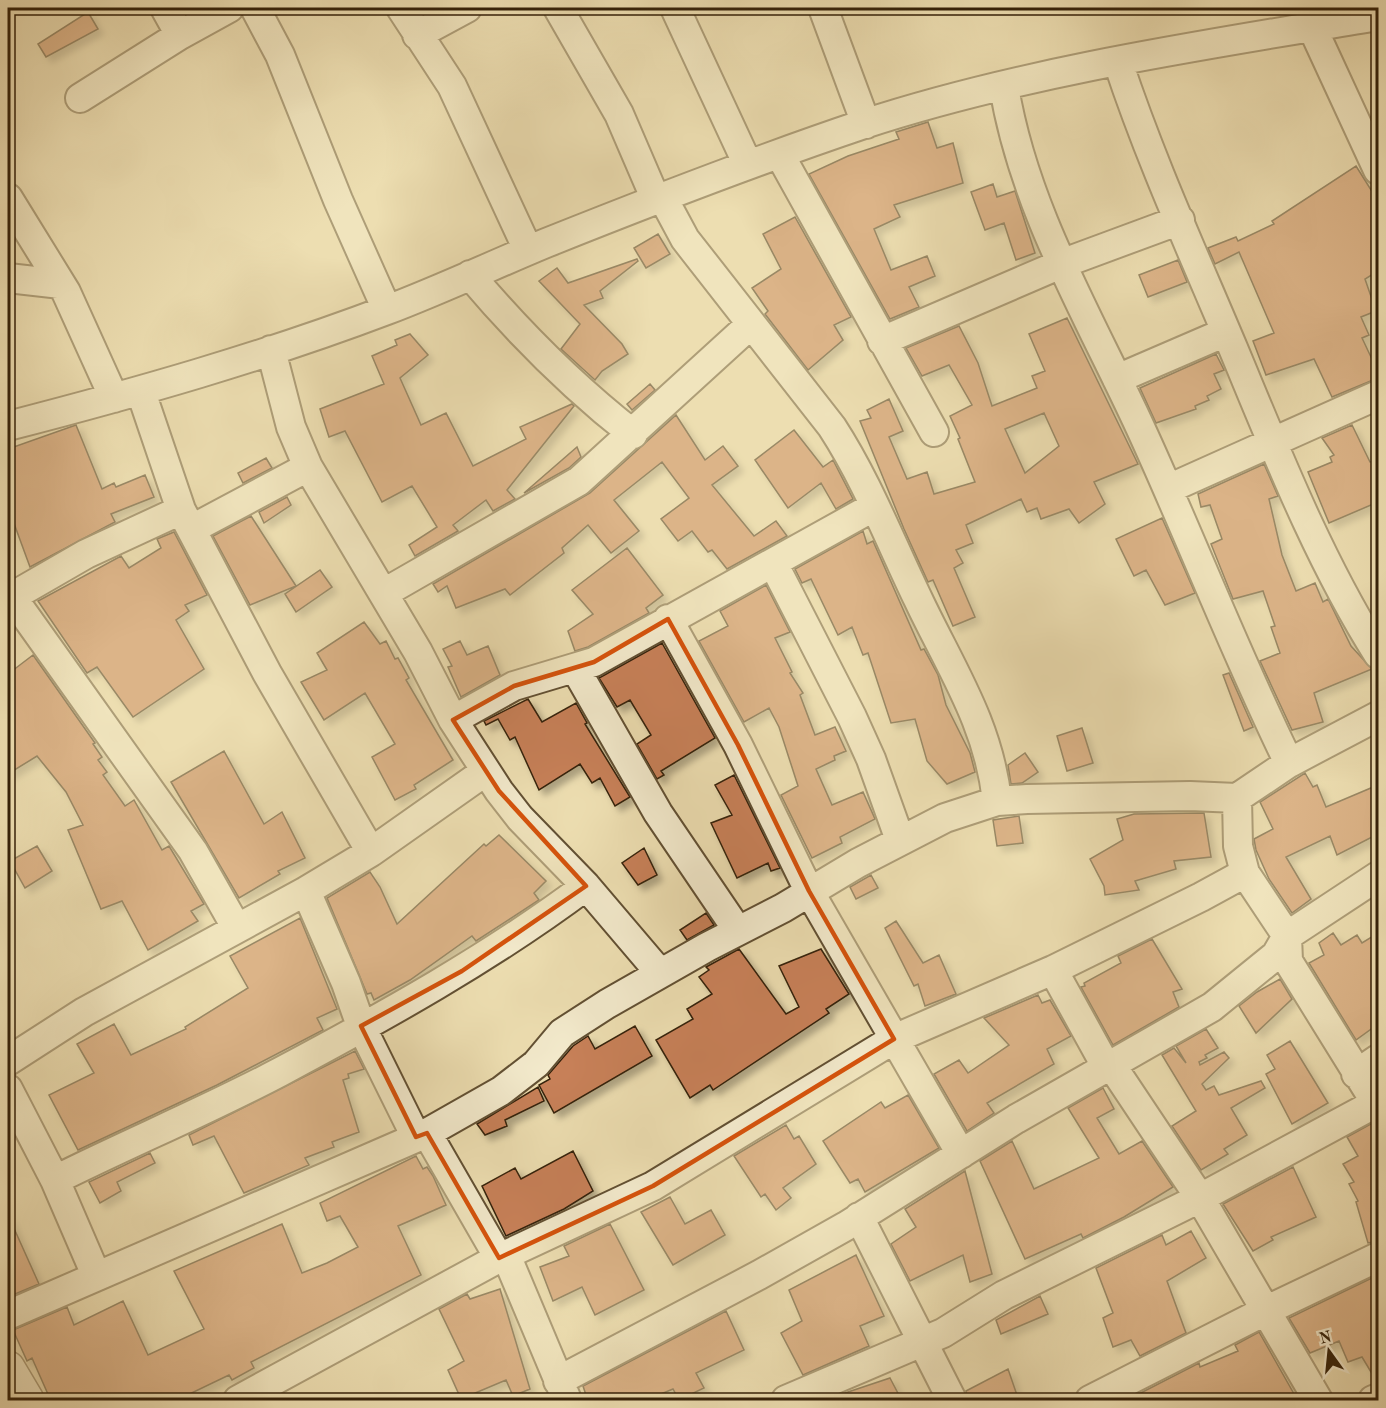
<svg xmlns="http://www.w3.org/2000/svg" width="1386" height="1408" font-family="'Old Standard TT',serif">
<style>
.building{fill:#c78059;stroke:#342109;stroke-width:1.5;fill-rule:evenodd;filter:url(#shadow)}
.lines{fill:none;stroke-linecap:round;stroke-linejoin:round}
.minor-casing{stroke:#625033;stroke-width:32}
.tertiary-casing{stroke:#625033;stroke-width:36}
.minor{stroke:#f3eacc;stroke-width:28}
.tertiary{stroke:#f3eacc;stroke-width:33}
.marked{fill:none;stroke:#d6530c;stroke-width:4.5;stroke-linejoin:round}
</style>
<defs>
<filter id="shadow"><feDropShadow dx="5.5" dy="5.5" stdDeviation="3" flood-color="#0004"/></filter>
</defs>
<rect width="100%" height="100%" fill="#eddeb1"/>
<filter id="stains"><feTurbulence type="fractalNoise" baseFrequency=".00333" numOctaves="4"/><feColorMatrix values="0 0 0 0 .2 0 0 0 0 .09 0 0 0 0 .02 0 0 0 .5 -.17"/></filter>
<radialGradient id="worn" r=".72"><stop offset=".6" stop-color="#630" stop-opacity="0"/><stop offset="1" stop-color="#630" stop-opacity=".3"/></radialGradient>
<path class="building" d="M88 12 98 29 46 57 38 44Z
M928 122 937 148 953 143 963 183 894 205 900 217 874 229 891 270 927 256 935 276 909 287 919 307 890 319 809 174 848 156 899 139 896 132Z
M1356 166 1378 201V271L1365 279 1376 311 1361 317 1369 335 1362 338 1378 372V378L1332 397 1314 359 1266 375 1253 341 1274 333 1239 252 1215 264 1208 248 1236 237 1238 241 1274 224 1272 221Z
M993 184 997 197 1015 191 1035 253 1016 260 1004 223 985 230 971 192Z
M795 217 851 317 834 325 843 340 808 370 765 314 768 311 752 288 781 269 763 234Z
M658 234 670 254 646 268 634 248Z
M637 259 638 261 600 291 603 298 584 305 622 344 628 354 602 371 595 380 561 349 580 324 539 281 557 268 568 283Z
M1178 260 1187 282 1148 297 1139 275Z
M1067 318 1138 464 1094 482 1105 504 1079 523 1069 509 1041 519 1037 508 1027 512 1021 499 966 525 973 543 956 550 963 563 954 568 975 617 953 626 933 580 928 582 904 529 860 421 871 418 867 410 889 399 903 431 889 437 907 479 927 472 934 494 975 482 958 439 960 438 950 416 972 405 949 365 922 376 906 348 959 326 978 363 992 406 1037 388 1032 376 1045 371 1029 334ZM1044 413 1059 446 1025 473 1005 429Z
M410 334 428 355 400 378 421 425 446 413 473 466 526 439 520 427 572 404 574 406 507 490 515 499 493 511 486 500 453 525 458 531 415 556 409 545 437 527 412 486 382 502 345 431 329 437 320 409 384 384 372 356 397 345 395 340Z
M1216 354 1224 370 1214 374 1221 389 1207 396 1209 400 1195 406 1196 409 1156 423 1140 388Z
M650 384 655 390 632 410 627 404Z
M676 415 705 460 723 446 738 466 712 485 754 536 776 521 787 536 727 569 712 550 708 552 692 531 678 541 661 519 689 498 662 462 614 500 639 531 611 553 588 525 562 548 564 553 510 595 505 589 456 608 447 586 438 592 433 584 590 493Z
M76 425 102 489 114 483 116 487 145 475 154 497 111 514 115 522 30 567 8 507V449Z
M1352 425 1370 462 1378 461V502L1329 523 1308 472 1332 462 1330 457 1334 455 1322 438Z
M794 430 823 467 833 460 853 499 836 509 821 483 788 508 755 460Z
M577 447 581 457 569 468 524 493Z
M266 458 272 468 243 483 238 473Z
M1264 464 1278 496 1269 499 1282 555 1296 591 1315 583 1323 602 1328 599 1351 646 1372 669 1314 693 1323 722 1292 730 1260 661 1280 653 1271 627 1275 626 1263 591 1233 599 1211 544 1222 539 1210 505 1201 507 1198 494Z
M287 497 291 505 264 523 259 512Z
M251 516 296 586 250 605 213 536Z
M1162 518 1195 593 1165 605 1146 570 1134 576 1116 539Z
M863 531 867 544 873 541 921 650 924 649 938 675 946 705 970 753 975 772 947 784 927 761 915 719 891 723 868 653 863 655 852 627 838 635 811 579 802 583 795 569Z
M174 532 207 595 185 605 189 611 176 620 204 669 133 717 97 667 87 673 38 601 121 556 129 568 161 548 157 539Z
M627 548 663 595 646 608 649 613 588 647 575 651 568 631 593 614 572 590Z
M320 570 332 587 296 612 285 594Z
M766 585 790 632 775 638 792 672 790 673 803 693 800 695 815 735 835 727 846 751 834 756 835 760 816 769 832 805 863 792 875 819 840 837 842 843 812 858 781 795 798 786 779 727 769 708 744 722 699 641 728 626 720 611Z
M364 622 380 644 386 641 395 659 398 658 409 678 406 680 453 760 414 785 416 789 395 800 372 757 395 744 365 693 324 720 301 682 327 670 317 653Z
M460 641 467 655 488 646 500 675 461 697 448 667 452 666 443 649Z
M662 643 715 738 661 771 664 775 657 779 637 744 651 735 630 700 617 707 599 678Z
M33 655 95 743 93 744 102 757 98 760 107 772 103 775 125 806 134 800 162 850 169 846 204 904 191 911 198 921 148 950 122 901 101 909 68 830 83 825 66 792 37 756 8 774V674Z
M1229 673 1253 727 1244 731 1223 675Z
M528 699 542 722 576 703 587 723 585 724 630 797 615 806 600 778 592 783 580 764 539 790 515 737 510 740 498 719 486 725 484 721Z
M1082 728 1093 763 1067 771 1057 736Z
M224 751 264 824 282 812 305 858 278 871 280 874 239 898 171 782Z
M1025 753 1038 772 1022 783 1011 784 1008 765Z
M1305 773 1313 787 1317 785 1326 807 1378 785V834L1337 855 1330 836 1286 857 1311 899 1292 913 1269 879 1256 850 1254 839 1273 829 1260 802Z
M734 775 780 868 771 871 768 863 737 878 711 823 732 815 715 785Z
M1204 813 1211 857 1174 861 1176 869 1135 881 1139 890 1105 895 1104 886 1090 859 1123 840 1117 819 1134 814Z
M1019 816 1023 843 997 846 993 820Z
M499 835 546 881 534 893 539 900 476 941 472 936 410 980 374 1000 371 993 367 994 327 898 370 872 380 887 397 924 484 844 486 846Z
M37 846 52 871 25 888 10 861Z
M644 848 657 875 638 885 622 863Z
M871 875 878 888 856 899 850 887Z
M706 913 714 925 687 940 680 930Z
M300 918 337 1009 317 1018 323 1030 217 1085 78 1150 49 1095 94 1073 77 1044 114 1024 131 1055 186 1029 185 1027 248 988 230 956Z
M896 921 923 963 939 955 956 994 925 1006 918 984 914 986 885 928Z
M1333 933 1341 945 1357 935 1362 943 1378 933V1024L1356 1040 1309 963 1324 955 1319 943Z
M1152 939 1182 989 1173 992 1179 1007 1113 1045 1081 987 1085 986 1084 983 1121 963 1118 956Z
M739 949 786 1014 799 1007 779 966 821 949 849 994 826 1009 829 1013 713 1090 710 1085 690 1098 656 1040 693 1019 687 1009 712 994 699 977 709 970 706 967Z
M1280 979 1292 999 1256 1033 1239 1006 1257 992Z
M1038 995 1042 1003 1050 1000 1071 1036 1047 1049 1054 1064 987 1103 994 1113 967 1131 934 1074 959 1060 968 1073 1009 1045 984 1018Z
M635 1026 652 1056 554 1113 539 1085 550 1079 548 1075 573 1046 588 1036 595 1049Z
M1206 1029 1218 1048 1205 1055 1207 1058 1199 1062 1200 1065 1224 1052 1229 1058 1202 1084 1206 1090 1214 1086 1219 1095 1261 1081 1265 1088 1231 1108 1247 1135 1224 1149 1228 1154 1201 1170 1172 1126 1196 1111 1162 1055 1174 1048 1186 1063 1176 1046Z
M1290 1041 1328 1103 1292 1124 1266 1074 1275 1069 1267 1055Z
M355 1051 364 1069 348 1074 349 1078 343 1080 359 1132 332 1142 334 1147 305 1158 309 1165 244 1193 214 1136 193 1145 189 1135Z
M538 1087 544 1101 505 1120 507 1126 485 1135 477 1124Z
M1103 1088 1114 1109 1097 1118 1119 1154 1142 1141 1173 1187 1124 1217 1083 1238 1081 1234 1025 1259 980 1161 1012 1141 1034 1189 1099 1158 1068 1108Z
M908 1095 939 1148 865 1192 858 1179 850 1183 823 1141 881 1102 885 1108Z
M1378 1120V1241L1368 1243 1356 1202 1358 1201 1349 1184 1354 1182 1343 1164 1358 1156 1347 1137Z
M786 1125 794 1139 799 1136 816 1164 783 1188 791 1198 776 1210 765 1194 761 1197 734 1156Z
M573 1151 593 1191 564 1209 506 1236 482 1186 515 1168 521 1179Z
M150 1153 155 1163 117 1182 121 1191 100 1203 89 1182Z
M416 1156 423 1169 427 1167 433 1176 446 1205 398 1226 421 1275 251 1362 254 1368 232 1380 229 1375 175 1401H51L32 1358 27 1361 13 1330 67 1307 74 1325 123 1301 148 1355 204 1329 174 1271 282 1224 302 1273 327 1263 358 1247 340 1216 327 1221 320 1203Z
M1293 1167 1316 1217 1271 1237 1273 1240 1253 1251 1223 1204Z
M965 1171 992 1274 970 1282 963 1255 910 1281 891 1244 916 1227 905 1209Z
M670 1197 685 1224 711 1210 725 1235 673 1265 641 1212Z
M8 1215 39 1284 8 1297Z
M610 1224 644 1290 595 1315 582 1287 553 1301 540 1267 569 1256 564 1246Z
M1191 1231 1206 1258 1167 1281 1186 1333 1140 1356 1131 1340 1113 1347 1103 1318 1113 1313 1096 1268 1162 1235 1166 1245Z
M856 1255 884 1316 860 1326 869 1346 803 1375 781 1333 802 1321 789 1290Z
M1378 1275V1382H1377L1362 1357 1348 1362 1339 1341 1310 1353 1289 1318Z
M500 1289 530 1389 513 1396 506 1380 461 1399 448 1370 464 1361 439 1309 467 1294 470 1299Z
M1040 1296 1048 1314 1001 1334 996 1320Z
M726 1311 744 1350 696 1373 704 1388 679 1400 673 1389 644 1401H588L583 1386Z
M1259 1332 1298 1401H1125L1199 1363 1200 1367 1238 1351 1235 1345Z
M1008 1369 1019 1401H968L966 1391Z
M890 1378 902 1401H833V1398L845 1393Z"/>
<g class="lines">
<g class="minor-casing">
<path id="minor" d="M165 8 180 35
M255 8 280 55 338 200 387 310
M401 8 452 86 528 250
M558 8 619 114 656 200
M675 8 748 165
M823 8 866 124
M1312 27 1378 170
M417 35 467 8
M1118 62C1150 159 1193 253 1233 348 1276 451 1318 559 1378 654
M1004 87C1024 209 1089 316 1140 427 1191 538 1235 653 1289 763
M80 98 180 35 229 8
M780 155 934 432
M8 198 66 292 114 398
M663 198 685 239 832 427C867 481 890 541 918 599 950 667 989 724 997 801
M470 275C519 333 573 387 633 434
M8 278 61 284
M882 341 1061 264 1180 220
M271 350 291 427 308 467 418 652 453 720 499 791 520 818 586 886 660 973
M1117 379 1226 332
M141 392 181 510 267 673 371 852
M8 426C136 393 263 357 387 310 440 290 493 265 546 243 651 201 757 160 864 124 1026 71 1210 44 1378 16
M1168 489 1378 395
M192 529 308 467
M773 563 852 717 871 759 900 840
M384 593 579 481 750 325
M12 597 193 851 236 927
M8 599 86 554 181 510
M668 619 738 745 809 891 961 1154
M575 668 658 813 738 931
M453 720 514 686 594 662 875 506
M306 891 346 983 361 1026 416 1137
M1053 970 1107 1068
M8 1061 84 1012 306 891 371 852 486 771
M1112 1066 1200 1198 1318 1400
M1356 1074 1378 1059
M8 1089 55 1180 96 1275
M427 1133 499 1258
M55 1180C129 1143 206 1111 280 1072 385 1016 490 958 586 886
M859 1217 952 1400
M506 1255 567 1400
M8 1315 427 1133 501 1091 536 1064 562 1033 607 1004 707 947 783 908 858 863 945 818 997 801 1027 799 1190 796 1237 798 1289 763 1378 716
M558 1381 759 1275 846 1226 1016 1119 1212 1007 1276 955 1287 936 1378 876
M238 1400 499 1258 653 1186 894 1039 1053 970 1201 897 1245 873
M786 1400 943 1333 1004 1295 1200 1198 1376 1103 1288 961 1287 936 1245 873 1238 846 1237 798
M1090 1400 1267 1310 1378 1257
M1373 1400 1378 1398"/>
</g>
<g class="tertiary-casing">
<path id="tertiary" d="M8 1368 27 1400"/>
</g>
<use href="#minor" class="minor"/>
<use href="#tertiary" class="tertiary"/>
</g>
<path d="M0 0H1386V1408H0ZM668 619 738 745 809 891 894 1039 653 1186 499 1258 427 1133 416 1137 361 1026 462 971 586 886 499 791 453 720 514 686 594 662Z" fill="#eddeb1" fill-opacity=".55" fill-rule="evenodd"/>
<path class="marked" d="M668 619 738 745 809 891 894 1039 653 1186 499 1258 427 1133 416 1137 361 1026 462 971 586 886 499 791 453 720 514 686 594 662Z"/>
<rect width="1386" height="1408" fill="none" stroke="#eddeb1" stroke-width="30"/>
<rect x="9" y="9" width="1368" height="1390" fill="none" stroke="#342109" stroke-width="3"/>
<rect x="15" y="15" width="1356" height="1378" fill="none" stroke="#342109" stroke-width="1.5"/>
<g transform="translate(1329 1351) rotate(345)" stroke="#f3eacc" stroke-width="4.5" paint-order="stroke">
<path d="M0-4.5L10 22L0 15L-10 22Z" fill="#342109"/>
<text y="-9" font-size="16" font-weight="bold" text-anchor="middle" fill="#342109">N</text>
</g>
<rect width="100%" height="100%" filter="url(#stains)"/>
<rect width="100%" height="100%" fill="url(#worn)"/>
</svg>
